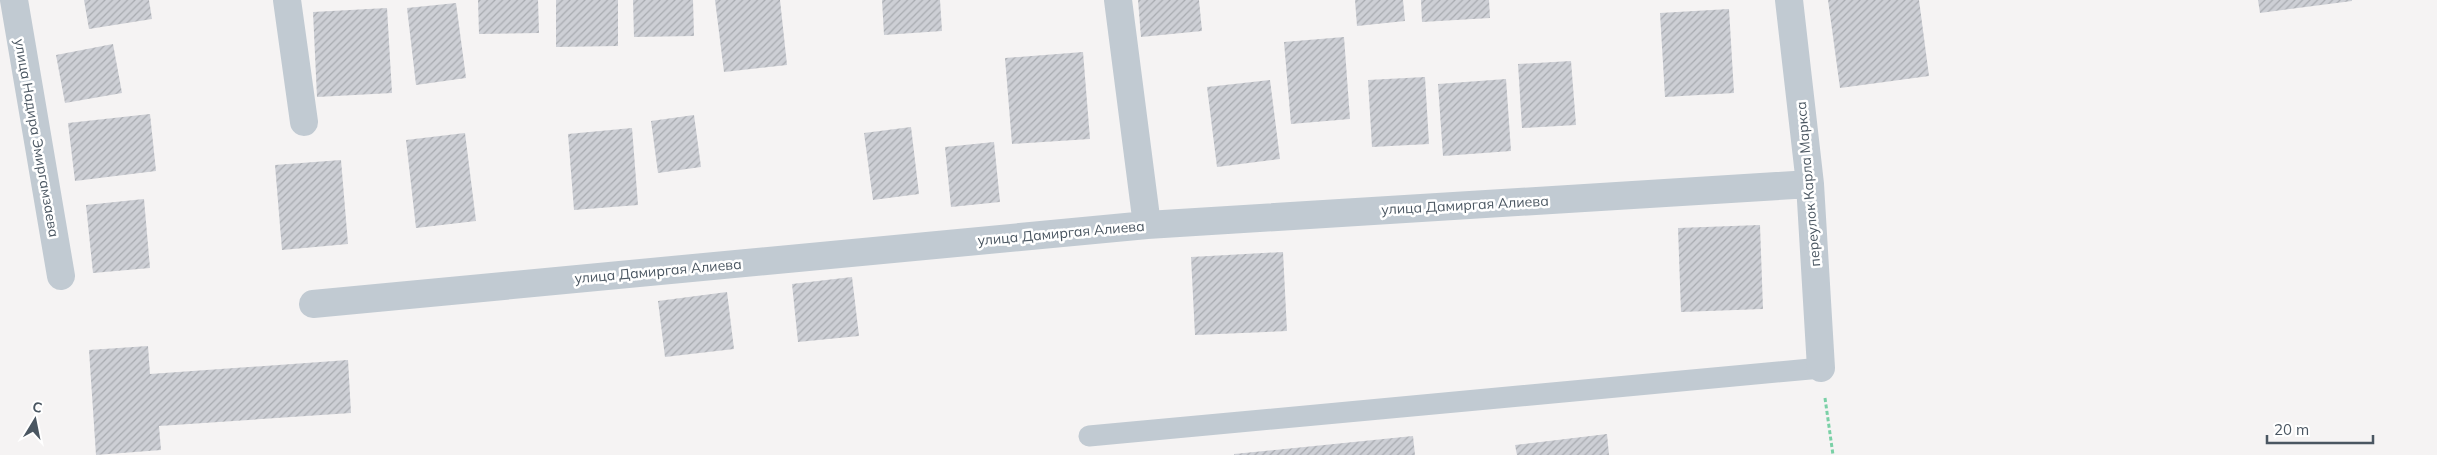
<svg xmlns="http://www.w3.org/2000/svg" width="2437" height="455" font-family="Mulish,sans-serif">
<style>
.building{fill:url(#building-hatch)}
.lines{fill:none;stroke-linecap:round;stroke-linejoin:round}
.path{stroke:#7ad0a6;stroke-width:3;stroke-dasharray:4 2.5;stroke-linecap:butt}
.service{stroke:#c1cad2;stroke-width:21}
.minor{stroke:#c1cad2;stroke-width:28}
.labels{text-anchor:middle;dominant-baseline:central;stroke-width:5;stroke-linejoin:round;paint-order:stroke}
.street-label{font-size:14px;fill:#4a5661;stroke:#fff}
</style>
<defs>
<pattern id="building-hatch" width="6" height="6" patternUnits="userSpaceOnUse" patternTransform="scale(1.25)"><rect width="6" height="6" fill="#cdcfd5"/><path d="M-1 1l2-2M0 6l6-6M5 7l2-2" fill="none" stroke="#a8abb0"/></pattern>
</defs>
<rect width="100%" height="100%" fill="#f5f3f3"/>
<path class="building" d="M84 0H149L152 19 89 29Z
M478 0H538L539 33 479 34Z
M556 0H618V46L556 47Z
M633 0H693L694 36 634 37Z
M715 0H780L787 65 724 72Z
M882 0H940L942 31 884 35Z
M1138 0H1199L1202 31 1141 37Z
M1355 0H1403L1405 21 1357 26Z
M1421 0H1489L1490 18 1422 22Z
M1828 0H1919L1929 76 1840 88Z
M2258 0H2352V1L2260 13Z
M456 3 466 78 416 85 407 8Z
M387 8 392 93 317 97 313 12Z
M1729 9 1734 93 1665 97 1660 13Z
M1344 37 1350 119 1291 124 1284 42Z
M113 44 122 93 65 103 56 55Z
M1083 52 1090 139 1012 144 1005 58Z
M1571 61 1576 125 1522 128 1518 64Z
M1425 77 1429 144 1372 147 1368 80Z
M1506 79 1511 151 1443 156 1438 84Z
M1270 80 1280 159 1217 167 1207 87Z
M150 114 156 171 75 181 68 123Z
M694 115 701 167 658 173 651 121Z
M911 127 919 194 873 200 864 133Z
M632 128 638 205 574 210 568 134Z
M465 133 476 221 416 228 406 140Z
M994 142 1000 202 951 207 945 147Z
M341 160 348 244 282 250 275 165Z
M144 199 150 268 93 273 86 205Z
M1760 225 1763 309 1681 312 1678 228Z
M1283 252 1287 331 1195 335 1191 257Z
M852 277 859 336 798 342 792 284Z
M727 292 734 349 665 357 658 301Z
M148 346 150 374 348 360 351 413 159 426 161 450 96 455 89 350Z
M1607 434 1609 455H1517L1515 445Z
M1413 436 1415 455H1234V454Z"/>
<g class="lines">
<path class="path" d="M1825 398 1833 455"/>
<path class="service" d="M1089 436 1821 368"/>
<path class="minor" d="M14 0 61 276
M287 0 304 122
M1118 0 1147 225
M1789 0 1810 184 1821 368
M313 304 1147 225 1810 184"/>
</g>
<g class="labels">
<g class="street-label">
<text transform="translate(37 138) rotate(80)">улица Надира Эмиргамзаева</text>
<text transform="translate(1808 184) rotate(-95)">переулок Карла Маркса</text>
<text transform="translate(1465 205) rotate(-3)">улица Дамиргая Алиева</text>
<text transform="translate(1061 233) rotate(-5)">улица Дамиргая Алиева</text>
<text transform="translate(658 271) rotate(-5)">улица Дамиргая Алиева</text>
</g>
</g>
<g transform="translate(35 420) rotate(10)" stroke="#ffffff" stroke-width="4" paint-order="stroke">
<path d="M0-4L9 19L0 12L-9 19Z" fill="#4a5661"/>
<text y="-8" font-size="14" font-weight="bold" text-anchor="middle" fill="#4a5661">С</text>
</g>
<path d="M2267 435v8h106v-8" fill="none" stroke="#4a5661" stroke-width="2.5"/>
<text x="2274" y="435" font-size="15" fill="#4a5661" stroke="#ffffff" stroke-width="4" paint-order="stroke">20 m</text>
</svg>
